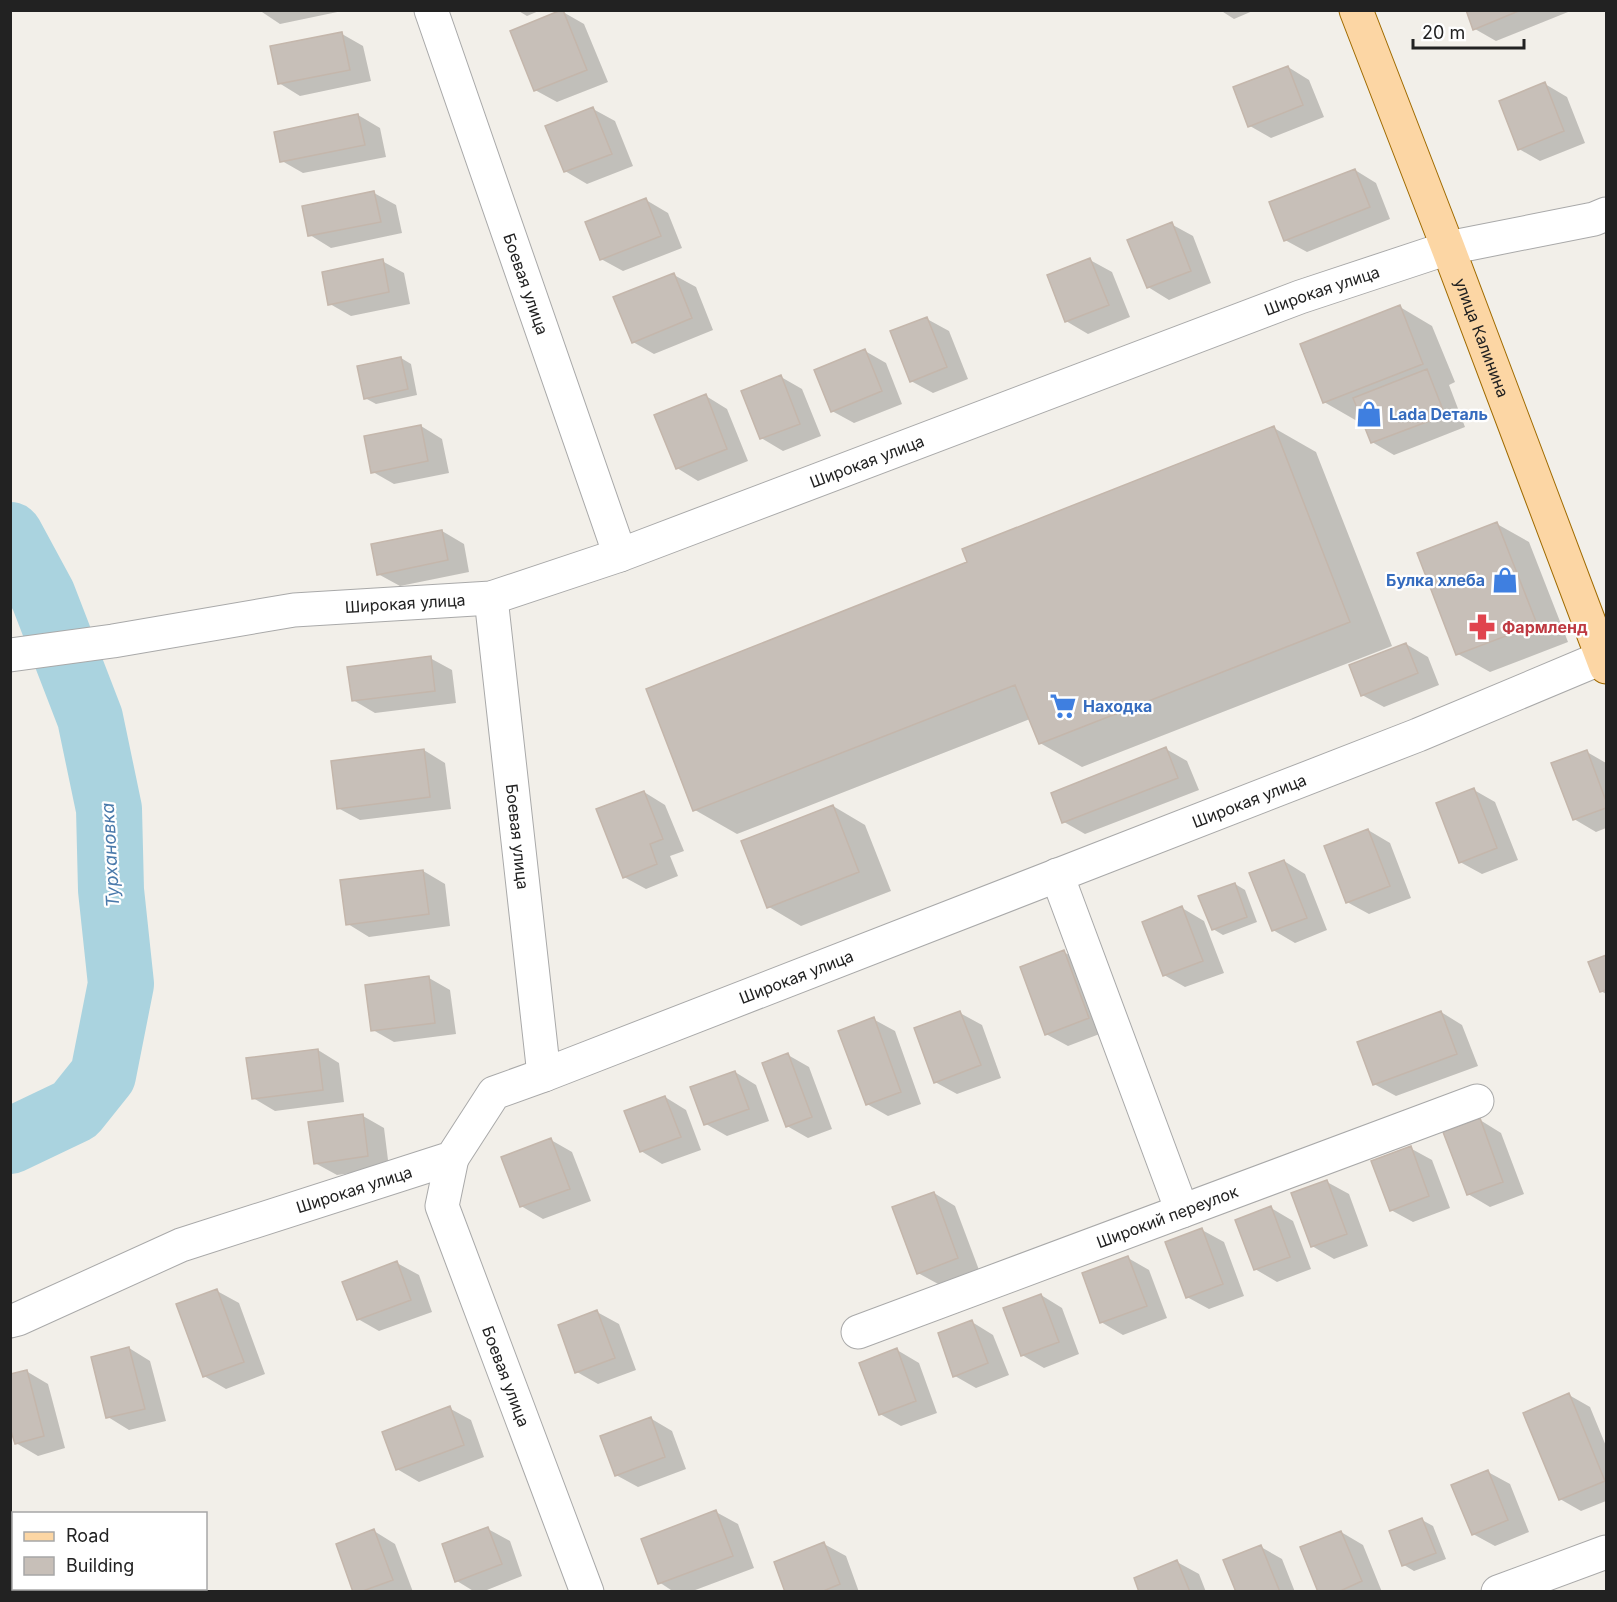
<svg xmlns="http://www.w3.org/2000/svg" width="1617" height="1602" font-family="Inter,sans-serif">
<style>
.shadow{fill:#0003}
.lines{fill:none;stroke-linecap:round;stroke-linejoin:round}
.river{stroke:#aad3df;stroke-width:66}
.building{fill:#c7bfb8;stroke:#c4b6ab;stroke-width:1.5}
.minor-casing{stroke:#a9a9a9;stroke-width:35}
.major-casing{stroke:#a06b00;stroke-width:35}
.minor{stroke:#fff;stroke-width:33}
.major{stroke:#fcd6a4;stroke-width:33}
.labels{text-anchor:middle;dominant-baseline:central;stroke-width:4.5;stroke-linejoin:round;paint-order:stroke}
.street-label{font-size:16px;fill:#222;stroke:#fff}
.shop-label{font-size:16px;font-weight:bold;fill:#366cbe;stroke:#fff;text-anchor:start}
.health-label{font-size:16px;font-weight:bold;fill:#be3a42;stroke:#fff;text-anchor:start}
.water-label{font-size:18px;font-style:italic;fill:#4a7aab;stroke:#fff}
</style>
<rect width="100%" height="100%" fill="#f2efe9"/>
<path class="shadow" d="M259 10H347L280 24Z
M517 10H541L527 16Z
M1220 10H1255L1234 19Z
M1467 10H1573L1496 41 1475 29Z
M563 12 584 24 608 82 557 102 535 90Z
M342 34 363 46 371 81 300 96 279 83Z
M1288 67 1309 80 1324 117 1271 138 1250 126Z
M1545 84 1567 97 1585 143 1540 161 1519 149Z
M593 109 615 121 633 166 587 184 565 171Z
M358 115 380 128 386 157 303 173 282 161Z
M1355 170 1376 183 1390 219 1307 252 1285 240Z
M374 193 396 205 402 233 331 248 310 235Z
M646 200 668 213 682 248 623 271 601 259Z
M1171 224 1193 236 1211 283 1169 300 1148 287Z
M1090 260 1112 272 1130 317 1088 334 1066 321Z
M382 261 404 273 410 304 351 316 330 304Z
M674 275 696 287 713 330 654 354 633 342Z
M1400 307 1432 326 1455 382 1449 385 1465 427 1394 455 1372 442 1363 418 1357 421 1324 402Z
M927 319 949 331 968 379 933 393 911 381Z
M865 351 886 363 902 404 854 423 832 411Z
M401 358 411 364 417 395 376 404 365 398Z
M781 377 802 389 821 436 783 451 761 438Z
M706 396 727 409 748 461 698 481 677 468Z
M421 426 442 439 449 473 394 484 373 472Z
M1274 428 1316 452 1392 646 1082 767 1040 743 1030 719 737 834 695 810 969 563Z
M1497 524 1529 542 1568 642 1490 672 1458 654Z
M442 531 464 544 469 572 400 586 378 574Z
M1406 644 1428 657 1439 685 1384 707 1362 695Z
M430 658 452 670 456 703 375 713 353 700Z
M1166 749 1187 761 1199 790 1085 834 1064 822Z
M424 750 445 763 451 809 360 820 338 808Z
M1587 752 1606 763V828L1596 832 1574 819Z
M1474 790 1495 802 1518 860 1482 874 1460 862Z
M644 792 665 805 684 851 670 856 678 876 646 889 624 877Z
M833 806 865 825 891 891 801 926 769 907Z
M1368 830 1390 843 1411 898 1369 914 1347 902Z
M1284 861 1305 874 1327 930 1295 943 1273 930Z
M423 871 445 884 450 926 369 937 348 924Z
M1235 884 1245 890 1257 922 1223 935 1213 929Z
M1182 908 1204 921 1224 973 1185 987 1164 975Z
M1064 952 1085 965 1110 1030 1068 1046 1046 1034Z
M1606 957V994L1601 991 1590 963Z
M429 978 450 990 456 1034 394 1042 373 1030Z
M1441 1012 1462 1025 1478 1066 1396 1096 1374 1084Z
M960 1013 982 1025 1001 1078 957 1094 935 1082Z
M873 1019 895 1031 921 1104 888 1116 867 1104Z
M318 1050 339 1063 344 1102 275 1111 253 1098Z
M788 1055 809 1067 832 1129 808 1138 787 1126Z
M735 1072 756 1085 769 1121 727 1136 706 1124Z
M665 1097 686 1110 701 1150 662 1164 641 1151Z
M363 1116 384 1128 389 1168 337 1175 315 1163Z
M1480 1120 1501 1133 1524 1194 1490 1207 1468 1194Z
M551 1140 572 1152 591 1201 543 1219 521 1206Z
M1410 1148 1432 1160 1450 1208 1413 1222 1391 1210Z
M1327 1182 1349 1194 1368 1246 1334 1259 1312 1246Z
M934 1193 955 1206 979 1270 940 1285 918 1273Z
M1271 1208 1293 1221 1311 1269 1277 1282 1255 1269Z
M1202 1230 1224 1242 1244 1296 1209 1309 1187 1297Z
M1128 1258 1149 1270 1167 1318 1123 1335 1101 1322Z
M397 1263 419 1275 432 1312 379 1331 358 1319Z
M217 1291 239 1303 265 1374 226 1389 204 1376Z
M1041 1295 1062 1308 1079 1354 1044 1368 1022 1355Z
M597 1312 619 1324 636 1370 598 1384 577 1372Z
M972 1322 993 1335 1009 1375 976 1388 955 1376Z
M129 1348 150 1361 166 1421 129 1430 108 1417Z
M897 1350 919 1363 937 1413 901 1426 880 1414Z
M26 1371 48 1384 65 1448 38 1456 16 1443Z
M1569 1395 1590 1407 1606 1446V1501L1581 1511 1560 1499Z
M449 1408 471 1420 484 1457 419 1482 397 1469Z
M650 1418 672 1431 686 1469 638 1487 616 1475Z
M1488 1472 1510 1484 1529 1532 1495 1546 1473 1534Z
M716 1512 738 1524 754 1568 690 1592H674L659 1582Z
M1422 1520 1433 1526 1446 1559 1414 1571 1404 1565Z
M488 1529 510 1541 522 1576 482 1592H475L457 1581Z
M374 1531 395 1544 413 1592H355Z
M1341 1532 1363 1545 1382 1592H1320Z
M824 1544 846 1556 859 1592H787Z
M1261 1547 1282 1559 1295 1592H1238Z
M1177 1562 1199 1574 1206 1592H1141Z
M138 1588H150L155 1592H129Z"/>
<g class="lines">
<path class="river" d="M10 535 43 596 90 718 109 809 111 890 121 984 103 1075 75 1110 10 1141"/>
</g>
<path class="building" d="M561 10H563L587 70 534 91 510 31Z
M1466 10H1521L1473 30Z
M342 32 350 70 278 84 270 46Z
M1288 66 1303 105 1248 127 1233 87Z
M1545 82 1564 131 1518 150 1499 101Z
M593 107 612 154 564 172 545 126Z
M358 114 365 145 280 162 274 132Z
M1355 169 1370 207 1284 241 1269 202Z
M374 191 381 222 308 236 302 206Z
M646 198 661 236 600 260 585 222Z
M1172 222 1191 271 1147 288 1127 240Z
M1090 258 1109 305 1065 322 1047 275Z
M383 259 389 292 328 305 322 272Z
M674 273 692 318 632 343 613 297Z
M1400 305 1423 364 1323 403 1300 344Z
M927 317 947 367 910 382 890 331Z
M865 349 882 391 831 412 814 370Z
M401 357 408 389 364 399 357 366Z
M1427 369 1445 415 1371 443 1353 398Z
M781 375 800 424 760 439 741 391Z
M706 394 727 449 676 469 654 415Z
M421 425 428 461 371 473 364 436Z
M1274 426 1350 622 1039 744 1015 685 693 811 646 689 967 562 962 549Z
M1497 522 1537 624 1456 655 1417 553Z
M442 530 448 560 377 575 371 544Z
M1406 643 1418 673 1361 696 1349 665Z
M431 656 435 691 352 701 347 667Z
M1166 747 1178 778 1062 823 1051 793Z
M424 749 430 797 337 809 331 761Z
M1587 750 1606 801V808L1573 820 1551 763Z
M1474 788 1497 848 1459 863 1436 803Z
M644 791 663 839 650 844 657 864 623 878 596 809Z
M833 805 859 872 767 908 741 841Z
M1368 829 1390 886 1346 903 1324 846Z
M1284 860 1307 918 1272 931 1249 873Z
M423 870 429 914 346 925 340 880Z
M1235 883 1247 917 1212 930 1198 896Z
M1182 906 1203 961 1163 976 1142 922Z
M1064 950 1089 1018 1045 1035 1020 967Z
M1606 955V990L1600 992 1588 962Z
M429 976 435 1023 371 1031 365 985Z
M960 1011 981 1065 934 1083 914 1028Z
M1441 1011 1457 1054 1373 1085 1357 1042Z
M874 1017 901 1092 866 1105 838 1031Z
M318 1049 323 1090 252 1099 246 1058Z
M788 1053 812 1117 786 1127 762 1063Z
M735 1071 749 1109 704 1125 690 1087Z
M665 1096 681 1137 640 1152 624 1111Z
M363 1114 368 1156 314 1164 308 1122Z
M1480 1118 1503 1182 1467 1195 1443 1132Z
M551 1138 570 1189 520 1207 501 1157Z
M1411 1146 1429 1196 1390 1211 1371 1161Z
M1327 1180 1347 1234 1311 1247 1291 1193Z
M934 1192 958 1258 917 1274 892 1207Z
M1271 1206 1290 1257 1254 1270 1235 1220Z
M1202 1228 1223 1284 1186 1298 1165 1242Z
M1128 1256 1147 1306 1100 1323 1082 1273Z
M397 1261 411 1300 357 1320 342 1282Z
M217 1289 244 1362 203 1377 176 1304Z
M1041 1294 1059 1342 1021 1356 1003 1308Z
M597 1310 615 1358 575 1373 558 1325Z
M972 1320 988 1363 953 1377 938 1333Z
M129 1347 145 1409 106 1418 91 1357Z
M897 1348 916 1401 879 1415 859 1363Z
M27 1370 44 1436 15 1444 10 1428V1374Z
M1569 1393 1605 1481 1559 1500 1523 1413Z
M450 1406 464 1445 396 1470 382 1432Z
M651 1417 665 1457 615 1476 600 1436Z
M1488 1470 1508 1520 1472 1535 1451 1485Z
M716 1510 733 1556 658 1584 641 1539Z
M1422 1518 1436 1553 1402 1566 1389 1531Z
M488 1527 502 1564 455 1582 442 1544Z
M374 1529 393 1580 360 1592H353L336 1544Z
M1341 1531 1362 1581 1338 1592H1318L1300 1547Z
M824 1542 840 1584 821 1592H785L774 1562Z
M1261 1545 1280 1592H1236L1223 1560Z
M1177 1560 1190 1592H1139L1134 1578Z"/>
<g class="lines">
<g class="minor-casing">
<g id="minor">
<path id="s1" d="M431 10 620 555"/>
<path id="s2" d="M491 598 544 1075"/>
<path id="s3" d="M10 655 113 641 294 610 491 598 620 555 1300 297 1448 248 1594 219 1606 214"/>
<path d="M1057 875 1182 1211"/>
<path id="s4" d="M452 1158 442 1206 587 1592"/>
<path id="s5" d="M10 1321 18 1319 181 1245 452 1158 494 1093 544 1075 1418 735 1606 656"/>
<path id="s6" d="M858 1332 1477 1101"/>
<path d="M1498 1592 1606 1552"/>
</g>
</g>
<g class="major-casing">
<g id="major">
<path id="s7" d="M1356 10 1448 248 1606 667"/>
</g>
</g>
<use href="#minor" class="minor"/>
<use href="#major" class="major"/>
</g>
<defs>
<g id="shop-bare" transform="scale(2.07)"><path d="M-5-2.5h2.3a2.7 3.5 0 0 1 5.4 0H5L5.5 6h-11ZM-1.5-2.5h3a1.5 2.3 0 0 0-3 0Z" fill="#3f7fe0" stroke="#fff" stroke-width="2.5" paint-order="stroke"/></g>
<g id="pharmacy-bare" transform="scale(2.07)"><path d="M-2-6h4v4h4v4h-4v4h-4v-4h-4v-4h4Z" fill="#e0444e" stroke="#fff" stroke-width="2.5" paint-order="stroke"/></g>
<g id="supermarket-bare" transform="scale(2.07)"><path d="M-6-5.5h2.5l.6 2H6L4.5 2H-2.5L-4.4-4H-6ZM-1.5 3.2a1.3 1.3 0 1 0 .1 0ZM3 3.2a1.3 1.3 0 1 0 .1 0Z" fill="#3f7fe0" stroke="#fff" stroke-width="2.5" paint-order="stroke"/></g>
</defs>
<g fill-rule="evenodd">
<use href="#shop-bare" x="1369" y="414"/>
<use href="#shop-bare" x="1505" y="580"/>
<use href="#pharmacy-bare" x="1482" y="627"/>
<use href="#supermarket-bare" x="1063" y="706"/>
</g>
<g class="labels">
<g class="street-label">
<text stroke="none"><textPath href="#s1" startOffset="290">Боевая улица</textPath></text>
<text stroke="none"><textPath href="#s3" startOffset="1371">Широкая улица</textPath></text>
<text stroke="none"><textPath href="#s7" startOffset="351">улица Калинина</textPath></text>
<text stroke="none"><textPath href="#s3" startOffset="885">Широкая улица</textPath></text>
<text stroke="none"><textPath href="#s3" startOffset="399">Широкая улица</textPath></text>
<text stroke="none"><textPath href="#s5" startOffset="1359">Широкая улица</textPath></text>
<text stroke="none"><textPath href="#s2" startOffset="240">Боевая улица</textPath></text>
<text stroke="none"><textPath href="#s5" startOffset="873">Широкая улица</textPath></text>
<text stroke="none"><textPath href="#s5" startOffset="369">Широкая улица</textPath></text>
<text stroke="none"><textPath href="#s6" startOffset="330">Широкий переулок</textPath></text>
<text stroke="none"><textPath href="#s4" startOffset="231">Боевая улица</textPath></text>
</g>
<g class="shop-label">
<text x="1389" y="414">Lada Dеталь</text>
<text x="1485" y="580" text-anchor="end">Булка хлеба</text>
<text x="1083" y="706">Находка</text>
</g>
<g class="health-label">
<text x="1502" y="627">Фармленд</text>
</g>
<g class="water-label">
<text transform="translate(110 855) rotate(-93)">Турхановка</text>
</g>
</g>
<rect width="1617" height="1602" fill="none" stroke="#222222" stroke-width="24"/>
<rect x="12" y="1512" width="195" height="78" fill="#ffffff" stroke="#a7a7a7" stroke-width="1.5"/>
<rect x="24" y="1532" width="30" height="9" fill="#fcd6a4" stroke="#a7a7a7" stroke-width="1.5"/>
<text x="66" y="1542" font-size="18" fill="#222222">Road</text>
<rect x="24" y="1557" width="30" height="18" fill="#c7bfb8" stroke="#a7a7a7" stroke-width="1.5"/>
<text x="66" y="1572" font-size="18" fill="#222222">Building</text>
<path d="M1413 39v9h111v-9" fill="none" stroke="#222222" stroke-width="3"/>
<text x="1422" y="39" font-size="18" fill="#222222" stroke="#ffffff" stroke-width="4.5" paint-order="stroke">20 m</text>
</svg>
